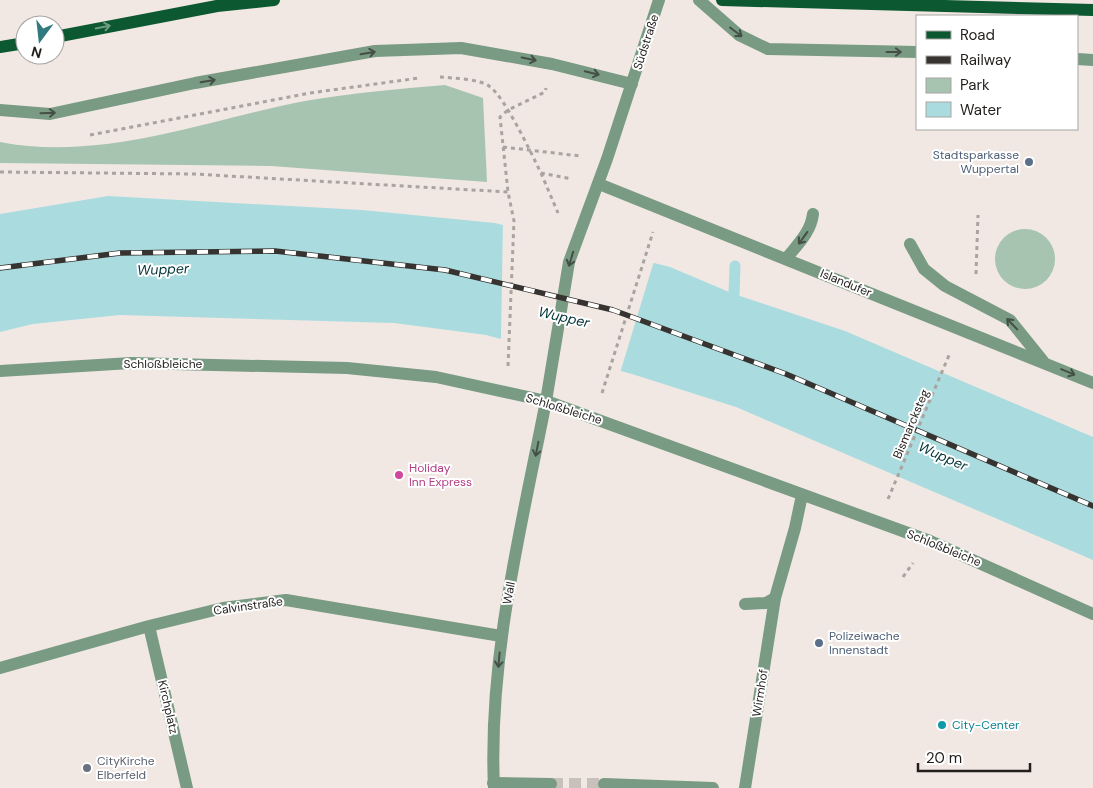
<svg xmlns="http://www.w3.org/2000/svg" width="1093" height="788" font-family="'DM Sans',sans-serif">
<style>
.green{fill:#a7c4b0}
.water{fill:#aadcdf}
.pier{fill:#f1e8e3}
.lines{fill:none;stroke-linecap:round;stroke-linejoin:round}
.stream{stroke:#aadcdf;stroke-width:11}
.pedestrian-tunnel{stroke:#c7c0bb;stroke-width:12;stroke-dasharray:12 6;stroke-linecap:butt}
.path{stroke:#aaa39f;stroke-width:3;stroke-dasharray:4 4;stroke-linecap:butt}
.service{stroke:#799a83;stroke-width:12}
.pedestrian{stroke:#799a83;stroke-width:12}
.minor{stroke:#799a83;stroke-width:12}
.tertiary{stroke:#799a83;stroke-width:12}
.primary{stroke:#0c5831;stroke-width:12}
.rail-casing{stroke:#363330;stroke-width:5.5}
.rail{stroke:#fff;stroke-width:4;stroke-dasharray:11;stroke-linecap:butt}
.oneway{stroke:#6d9b83}
.oneway2{stroke:#445045}
.service-dot{fill:#5c6f8a;stroke:#fff;stroke-width:2}
.hotel-dot{fill:#d1479c;stroke:#fff;stroke-width:2}
.culture-dot{fill:#0f9aa8;stroke:#fff;stroke-width:2}
.worship-dot{fill:#6b7280;stroke:#fff;stroke-width:2}
.labels{text-anchor:middle;dominant-baseline:central;stroke-width:4;stroke-linejoin:round;paint-order:stroke}
.street-label{font-size:12px;fill:#211e1c;stroke:#fff}
.service-label{font-size:12px;fill:#4e5e75;stroke:#fff;text-anchor:end}
.hotel-label{font-size:12px;fill:#b23c85;stroke:#fff;text-anchor:start}
.culture-label{font-size:12px;fill:#0d838f;stroke:#fff;text-anchor:start}
.worship-label{font-size:12px;fill:#5b616d;stroke:#fff;text-anchor:start}
.water-label{font-size:14px;font-style:italic;fill:#033538;stroke:#fff}
</style>
<rect width="100%" height="100%" fill="#f1e8e3"/>
<path class="green" d="M445 85 483 98 487 182 271 166 0 163V142C102 162 206 120 305 101 351 93 398 89 445 85Z
M995 259a30 30 0 1 1 60 0a30 30 0 1 1-60 0Z"/>
<path class="water" d="M108 196 362 210 495 223 670 267 734 294 845 331 1093 437V560L736 407 632 374 486 335 394 323 120 315 33 324 0 332V214Z"/>
<path class="pier" d="M503 222 654 261 620 373 498 341 501 338Z"/>
<g class="lines">
<path class="stream" d="M734 294 735 266"/>
<path class="pedestrian-tunnel" d="M551 784H604"/>
<path class="path" d="M440 77C452 78 479 79 489 86 505 97 531 153 541 173L572 179
M90 135 310 93 419 78
M503 147 580 156
M0 172 194 174 508 192
M541 173 558 213
M976 274 978 215
M508 366 514 221 508 192 500 117 508 110 545 92 546 88
M602 393 653 232
M888 499 950 353
M903 577 913 563"/>
<path class="service" d="M699 0 739 35 768 49 917 52
M1077 59 1093 60
M910 244 924 269 945 286 1010 320 1043 361
M786 259C797 245 811 232 813 214
M745 604 766 603 775 598 795 528 802 495"/>
<path class="pedestrian" d="M0 371 131 363 347 368 436 377 546 401
M149 626 187 788
M0 668 149 626 223 608 286 600 501 636
M493 783 551 784
M604 784 713 788
M745 788 775 598"/>
<path class="minor" d="M494 788C488 657 521 529 546 401"/>
<path class="tertiary" d="M659 0 607 159 569 262 546 401 930 541 1093 614
M0 110 50 114 195 83 375 51 461 48 552 64 632 84
M599 184 1093 383"/>
<path class="primary" d="M722 0 1093 10
M55 37 217 6 274 0
M0 47 25 43"/>
<g class="rail-casing">
<path id="rail" d="M0 268 120 253 275 251 445 270 613 310 786 374 1093 506"/>
</g>
<use href="#rail" class="rail"/>
</g>
<defs><path id="oneway-shaft" d="M-6 0H5M1.5-3L5.5 0L1.5 3" fill="none" stroke-width="1.6" stroke-linecap="round" stroke-linejoin="round" transform="scale(1.25)"/></defs>
<use class="oneway" href="#oneway-shaft" transform="translate(103 27) rotate(-11)"/>
<g class="oneway2">
<use href="#oneway-shaft" transform="translate(736 32) rotate(37)"/>
<use href="#oneway-shaft" transform="translate(894 52)"/>
<use href="#oneway-shaft" transform="translate(368 53) rotate(-10)"/>
<use href="#oneway-shaft" transform="translate(529 59) rotate(12)"/>
<use href="#oneway-shaft" transform="translate(592 73) rotate(13)"/>
<use href="#oneway-shaft" transform="translate(208 81) rotate(-10)"/>
<use href="#oneway-shaft" transform="translate(48 113) rotate(-2)"/>
<use href="#oneway-shaft" transform="translate(803 238) rotate(126)"/>
<use href="#oneway-shaft" transform="translate(571 259) rotate(107)"/>
<use href="#oneway-shaft" transform="translate(1012 324) rotate(-134)"/>
<use href="#oneway-shaft" transform="translate(1068 372) rotate(23)"/>
<use href="#oneway-shaft" transform="translate(537 449) rotate(101)"/>
<use href="#oneway-shaft" transform="translate(499 660) rotate(95)"/>
</g>
<g class="service-dot">
<circle cx="1029" cy="162" r="5"/>
<circle cx="819" cy="643" r="5"/>
</g>
<circle class="hotel-dot" cx="399" cy="475" r="5"/>
<circle class="culture-dot" cx="942" cy="725" r="5"/>
<circle class="worship-dot" cx="87" cy="768" r="5"/>
<g class="labels">
<g class="street-label">
<text transform="translate(646 42) rotate(-72)">Südstraße</text>
<text transform="translate(846 283) rotate(22)">Islandufer</text>
<text x="163" y="364">Schloßbleiche</text>
<text transform="translate(564 409) rotate(17)">Schloßbleiche</text>
<text transform="translate(911 424) rotate(-67)">Bismarcksteg</text>
<text transform="translate(944 548) rotate(22)">Schloßbleiche</text>
<text transform="translate(509 593) rotate(-79)">Wall</text>
<text transform="translate(248 606) rotate(-8)">Calvinstraße</text>
<text transform="translate(760 693) rotate(-81)">Wirmhof</text>
<text transform="translate(168 707) rotate(77)">Kirchplatz</text>
</g>
<g class="service-label">
<text x="1019" y="155">Stadtsparkasse<tspan x="1019" dy="14">Wuppertal</tspan></text>
<text x="829" y="636" text-anchor="start">Polizeiwache<tspan x="829" dy="14">Innenstadt</tspan></text>
</g>
<g class="hotel-label">
<text x="409" y="468">Holiday<tspan x="409" dy="14">Inn Express</tspan></text>
</g>
<g class="culture-label">
<text x="952" y="725">City-Center</text>
</g>
<g class="worship-label">
<text x="97" y="761">CityKirche<tspan x="97" dy="14">Elberfeld</tspan></text>
</g>
<g class="water-label">
<text transform="translate(163 269) rotate(-2)">Wupper</text>
<text transform="translate(564 317) rotate(13)">Wupper</text>
<text transform="translate(943 456) rotate(24)">Wupper</text>
</g>
</g>
<rect x="916" y="15" width="162" height="115" fill="#ffffff" stroke="#a6a5a4"/>
<rect x="926" y="31" width="25" height="8" fill="#0c5831" stroke="#a6a5a4"/>
<text x="960" y="40" font-size="15" fill="#211e1c">Road</text>
<rect x="926" y="56" width="25" height="8" fill="#363330" stroke="#a6a5a4"/>
<text x="960" y="65" font-size="15" fill="#211e1c">Railway</text>
<rect x="926" y="78" width="25" height="15" fill="#a7c4b0" stroke="#a6a5a4"/>
<text x="960" y="90" font-size="15" fill="#211e1c">Park</text>
<rect x="926" y="102" width="25" height="15" fill="#aadcdf" stroke="#a6a5a4"/>
<text x="960" y="115" font-size="15" fill="#211e1c">Water</text>
<g transform="translate(40 40) rotate(195)"><circle r="24" fill="#ffffff" stroke="#a6a5a4"/>
<path d="M0-4L9 19L0 12L-9 19Z" fill="#30797e"/>
<text y="-8" font-size="14" font-weight="bold" text-anchor="middle" fill="#211e1c">N</text>
</g>
<path d="M918 763v8h112v-8" fill="none" stroke="#211e1c" stroke-width="2.5"/>
<text x="926" y="763" font-size="15" fill="#211e1c" stroke="#ffffff" stroke-width="4" paint-order="stroke">20 m</text>
</svg>
